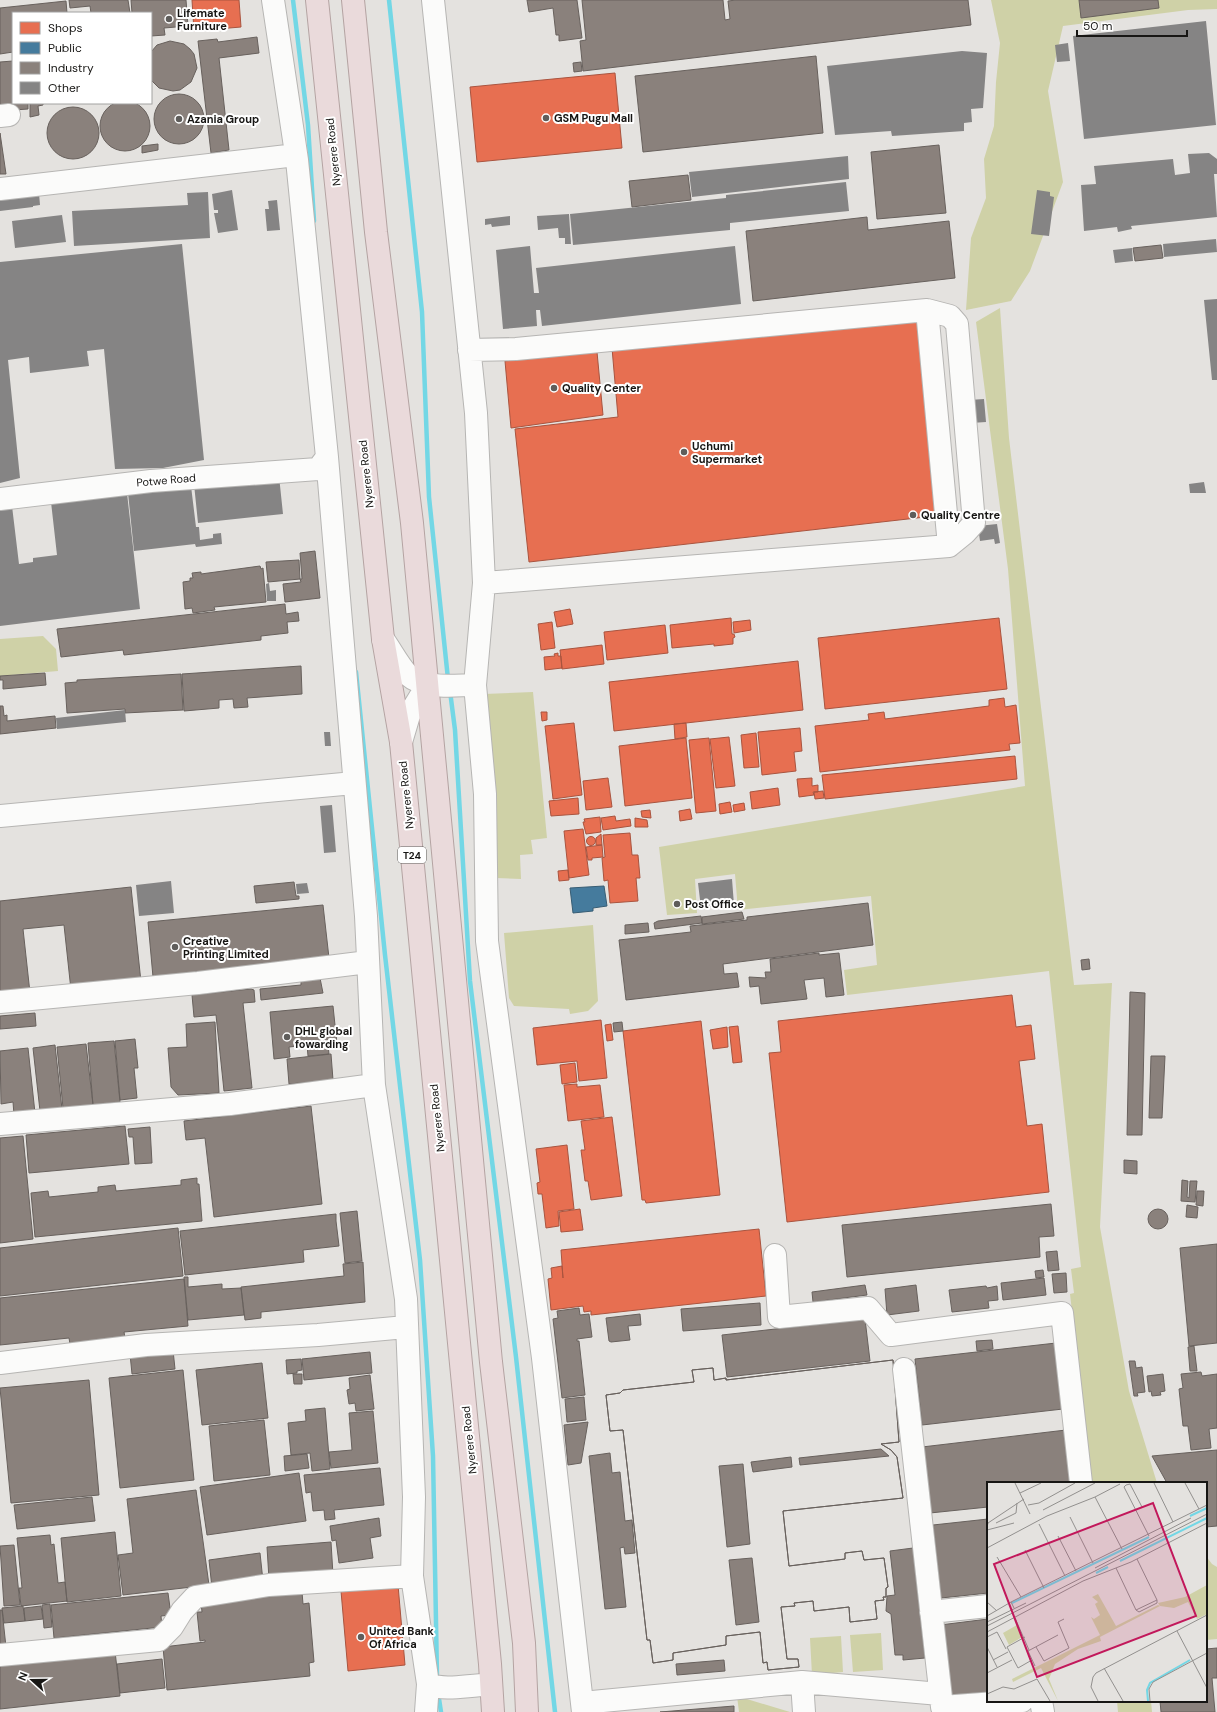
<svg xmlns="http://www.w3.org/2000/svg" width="1217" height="1712" font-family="'DM Sans',sans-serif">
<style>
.green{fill:#cfd1a7}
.shops{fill:#e76f51;stroke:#a9543f}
.public{fill:#457b9d;stroke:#375d74}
.industry{fill:#8a817c;stroke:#68615d;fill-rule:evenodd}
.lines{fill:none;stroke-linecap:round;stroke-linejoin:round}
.stream{stroke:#73d7e5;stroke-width:4.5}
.building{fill:#858484}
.minor-casing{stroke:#b6b5b3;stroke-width:24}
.highway-casing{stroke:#b4a3a2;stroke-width:24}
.minor{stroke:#fbfbfa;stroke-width:22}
.highway{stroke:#eadadb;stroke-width:22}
.poi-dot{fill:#5f5d5b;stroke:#fff;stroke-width:1.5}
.labels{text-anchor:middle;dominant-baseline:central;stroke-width:4;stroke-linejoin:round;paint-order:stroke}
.shield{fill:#fff;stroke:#5d5c5a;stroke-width:1}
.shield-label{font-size:10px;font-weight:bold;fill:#171614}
.poi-label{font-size:11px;font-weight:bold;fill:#171614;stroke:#fff;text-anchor:start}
.street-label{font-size:11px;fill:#171614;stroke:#fff}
.inset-river{fill:none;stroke:#73d7e5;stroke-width:2}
.inset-road{fill:none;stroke:#92908e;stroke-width:1}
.view{fill:#c2185b;fill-opacity:0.15;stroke:#c2185b;stroke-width:2}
.inset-edge{fill:none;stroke:#171614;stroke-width:2}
</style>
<rect width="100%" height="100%" fill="#e4e2df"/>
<path class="green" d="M991 0H1217V9L1188 10 1063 26 1048 91 1063 182 1030 271 1011 301 966 310 971 238 986 198 984 159 994 126 996 82 1000 43Z
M1000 308 1009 438 1074 985 1112 983 1100 1227 1129 1391 1157 1483H1092L1070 1294 1074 1293 1071 1269 1081 1267 1049 971 847 995 844 970 877 965 871 896 738 910 735 874 695 879 697 913 667 915 659 847 1025 786 1008 569 976 322Z
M43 636 56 649 58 671 0 676V639Z
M533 692 547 838 531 840 533 854 520 855 521 879 496 878 484 694Z
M593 925 598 1001 588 1011 570 1014 569 1009 514 1006 509 998 504 933Z
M1206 1556 1212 1564 1217 1567V1639L1206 1640Z
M881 1633 883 1670 853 1672 850 1635Z
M841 1636 843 1672 812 1675 810 1638Z
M737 1696 790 1712H739Z
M1117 1701H1151L1152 1712H1118Z"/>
<path class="shops" d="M192 0H239L241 27 194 31Z
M615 73 622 148 477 162 470 87Z
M920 315 943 515 529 562 515 429 618 417 612 348Z
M597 352 603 415 511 428 505 361Z
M570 609 573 624 557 627 554 612Z
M731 618 732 634H734L735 637 733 638V644L714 646V644L672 648 670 625Z
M999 618 1007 689 825 709 818 638Z
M750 620 751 630 734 633 733 622Z
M552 622 555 648 541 650 538 624Z
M665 625 668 653 607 660 604 632Z
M602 645 604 664 562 669 560 650Z
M558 653V656H561L562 668 545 670 544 657 555 656 554 654Z
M798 661 803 710 614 731 609 682Z
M1004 698 1005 707 1016 705 1020 743 1009 744 1010 750 820 772 815 726 869 720 868 714 884 712 885 719 989 706V700Z
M541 712H547V720L542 721Z
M574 723 582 795 553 799 545 726Z
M686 723 687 737 675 739 674 724Z
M800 728 802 751 794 752 796 771 762 775 758 732Z
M756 733 759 767 744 768 741 735Z
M729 737 735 786 716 788 710 739Z
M686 738 692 798 625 806 619 746Z
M709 738 716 811 696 813 689 740Z
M1015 756 1017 779 825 799 822 775Z
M608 778 612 807 586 810 583 781Z
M812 778V786L818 785V792H813L814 795 799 797 797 779Z
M778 788 780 805 752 809 750 792Z
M823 791 824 798 815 799 814 792Z
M578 798 579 814 551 816 549 801Z
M730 802 732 812 720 814 719 804Z
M744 803 745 810 734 812 733 805Z
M690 809 692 819 680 821 679 811Z
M650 810 651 818 642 817 641 811Z
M615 816 616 821 630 819 631 826 603 830 601 818Z
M600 817 601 832 586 834 583 822H585L584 819Z
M635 818 647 820 648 827H635Z
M583 829 589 875 569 878 564 831Z
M630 833 632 855H638L640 878H636L638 901 610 903 608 880 604 881 602 858 605 857 603 835Z
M601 834 602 845H596V838Z
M586.5 841a4.5 4.5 0 1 1 9 0a4.5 4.5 0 1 1-9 0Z
M602 845 603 857 592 858V860H588L586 847Z
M568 870 569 880 559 881 558 871Z
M1012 995 1016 1027 1031 1025 1035 1059 1019 1061 1027 1126 1042 1124 1049 1192 787 1222 769 1053 781 1052 778 1021Z
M601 1020 607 1078 579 1081 577 1061 537 1065 533 1028Z
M701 1021 720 1195 646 1203 645 1200H642L623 1031Z
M611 1024 613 1040 607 1041 605 1025Z
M738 1026 742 1062 733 1063 729 1027Z
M727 1027 728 1047 713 1049 710 1030Z
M575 1063 577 1082 562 1084 560 1065Z
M577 1084V1087L600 1085 604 1117 568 1121 564 1085Z
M612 1117 622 1196 591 1200 588 1181H585L581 1150H585L581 1121Z
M567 1145 574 1209 558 1211 559 1226 546 1228 542 1194H538L537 1183 540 1182 536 1149Z
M580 1209 583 1230 561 1232 559 1212Z
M759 1229 766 1296 591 1315V1311L584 1312 583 1306 551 1310 548 1279 552 1278 551 1268 562 1266 563 1278 561 1250Z
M398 1585 405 1665 348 1671 341 1591Z"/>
<path class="public" d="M604 886 607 906 593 908V911L573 913 570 888Z"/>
<path class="industry" d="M69 0H128L130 13H91L90 6 70 8Z
M131 0H186L188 26 164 28 165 35 151 36V13H132Z
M527 0H577L582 38 559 41V35H556L553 8 529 12Z
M582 0H723L725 20 730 19 728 1 736 0H968L971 25 583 71 580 41 586 40Z
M1079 0H1158L1159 8 1081 18Z
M66 1 67 13H13V52L0 54V8Z
M257 37 259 53 219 58 229 150 211 153 198 41 217 39 218 42Z
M170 41 184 44 190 49 194 54 197 68 191 82 180 90 173 91 159 88 151 80V52L157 45Z
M816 56 823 133 643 152 635 76Z
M13 61V103H28V109L0 111V62Z
M581 62 582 71 574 72 573 63Z
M154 119a25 25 0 1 1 50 0a25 25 0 1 1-50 0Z
M100 126a25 25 0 1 1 50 0a25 25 0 1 1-50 0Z
M30 103H43V105L38 106 39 115 30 117Z
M47 133a26 26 0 1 1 52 0a26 26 0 1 1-52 0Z
M0 133 6 174H0Z
M158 144V150L142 153V146Z
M939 145 946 213 877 219 871 152Z
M688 175 691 200 632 207 629 181Z
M867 217 868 230 949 221 955 278 753 301 746 231Z
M1161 245 1163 258 1135 261 1133 248Z
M315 551 320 598 285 602 283 584 301 582 300 579H302L300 553Z
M299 560 300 579 268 582 266 562Z
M260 566 261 569 263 568 266 602 214 607 215 610 193 613 192 608 185 609 183 582 190 581V578H193L192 573 201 572V574Z
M285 604 286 614 298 612 299 621 287 622 288 633 261 636V640L124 655 123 650 61 657 57 629Z
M301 666 302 694 247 698 248 707 234 708 233 699 219 700V708L184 711 182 674Z
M45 673 46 685 3 689V680H0V676Z
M181 674 183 710 125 713V709L67 713 65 683 77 682V680Z
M0 706H3L4 716 7 715V721L55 716 56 728 0 734Z
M294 882 296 896H299V899L256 903 254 886Z
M131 887 141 982 71 990 64 925 23 929 30 993 0 996V901Z
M868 903 873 945 723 964 724 974 737 973 739 987 626 1000 619 940 691 932 690 926 747 920V917Z
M323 905 329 958 153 977 148 922Z
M742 912 744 919 702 924V917Z
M701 916 702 923 655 929 654 923 658 921Z
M648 923 649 932 625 934V925Z
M819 953V955L839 953 844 995 826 997 824 978 804 980 807 999 761 1004 759 986 750 987 749 977 766 978 765 972H771L770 959Z
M1089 959 1090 969 1082 970 1081 960Z
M320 978 323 993 261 1000 260 989 301 985V980Z
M251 989 254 990 255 1002 243 1003 252 1088 224 1091 216 1015 194 1017 192 995Z
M1130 992 1145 993 1142 1135H1127Z
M333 1006 337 1044 328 1045 329 1054 308 1056 307 1045 289 1047 290 1057 274 1059 270 1012Z
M35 1013 36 1026 0 1029V1016Z
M215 1022 219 1093 178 1095 171 1087 168 1048 187 1047 186 1024Z
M622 1022 623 1031 614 1032 613 1023Z
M135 1039 138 1068H134L137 1098 120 1100 115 1041Z
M114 1041 120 1102 93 1105 88 1043Z
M86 1044 93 1105 63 1108 57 1047Z
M55 1045 62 1109 40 1111 33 1048Z
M28 1048 35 1113 14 1115 13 1102 1 1104 0 1051Z
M331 1054 333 1080 289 1084 287 1059Z
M1151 1056H1165L1162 1118H1149Z
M311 1106 322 1204 214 1217 205 1138 186 1140 184 1121Z
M125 1126 129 1164 29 1173 26 1135Z
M150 1127 152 1163 135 1164 133 1137H129L128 1129Z
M23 1136 33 1239 0 1243V1138Z
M1124 1160 1137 1161V1174L1124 1173Z
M197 1178V1184H199L202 1221 35 1237 31 1193 48 1191 49 1197 98 1192V1187L115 1185 116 1191 181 1185V1180Z
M1182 1180 1188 1181 1187 1197 1189 1198 1190 1181H1197L1195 1202 1181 1201Z
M1197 1191H1204L1203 1206 1196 1205Z
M1051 1204 1054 1236 1039 1237 1040 1257 847 1277 842 1225Z
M1187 1205 1198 1207 1197 1218 1186 1217Z
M1148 1219a10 10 0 1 1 20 0a10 10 0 1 1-20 0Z
M357 1211 362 1261 345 1263 340 1213Z
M336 1214V1221L339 1246 303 1250 304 1262 185 1275 180 1231Z
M178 1228 183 1276 0 1296V1248Z
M1217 1244V1343L1189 1346 1180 1248Z
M1057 1251 1059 1270 1048 1271 1046 1252Z
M363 1262 365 1302 261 1312V1318L245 1320 241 1287 344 1276 343 1264Z
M1043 1270 1044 1277 1036 1278 1035 1271Z
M1066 1273 1067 1292 1054 1293 1052 1274Z
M184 1277H188V1287L222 1284V1289L241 1288 244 1315 188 1320Z
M1044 1278 1046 1295 1003 1300 1001 1283Z
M184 1279 188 1326 124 1332 125 1338 70 1344 69 1338 0 1345V1298Z
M865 1285 867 1295 813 1302 812 1292Z
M916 1285 919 1311 887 1315 885 1289Z
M986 1286 987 1288 997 1286 998 1300 988 1301 989 1308 952 1312 949 1290Z
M760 1303 761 1325 683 1331 681 1309Z
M579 1308 580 1315 589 1314 592 1337 577 1339V1341H579L585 1395 562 1398 553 1319 558 1318 557 1311Z
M640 1314 641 1325 628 1326 630 1340 611 1342 609 1341 606 1318Z
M865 1319 870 1361 727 1377 722 1335Z
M992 1340 993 1349 977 1351 976 1341Z
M1056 1343 1063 1409 922 1425 915 1359Z
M1194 1346 1197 1371H1190L1188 1347Z
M173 1350 175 1369 132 1374 130 1354Z
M370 1352 372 1373 304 1380 302 1359Z
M301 1359 302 1370 297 1371V1373L287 1374 286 1360Z
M893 1360 899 1442 881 1444 891 1450 897 1457 903 1498 783 1511 789 1566 845 1559V1553L862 1551 864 1560 884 1558 888 1587 886 1588V1597H883L884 1600 875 1601 877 1619 850 1622 849 1607 814 1611 813 1601 794 1603 795 1606 781 1607 787 1659H798L799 1667 768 1670 767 1662 763 1663 760 1632 726 1636V1645L673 1653V1660L653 1663 650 1640H647L623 1430 610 1431 606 1395 620 1393 623 1390 694 1382 692 1370 713 1368 714 1380 726 1378V1380ZM881 1449 889 1456 800 1465 799 1458ZM791 1457 792 1467 753 1472 751 1462ZM743 1464 750 1544 727 1547 719 1466ZM752 1558 759 1622 736 1625 729 1560Z
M893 1360 899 1442 881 1444 891 1450 897 1457 903 1498 783 1511 789 1566 845 1559V1553L862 1551 864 1560 884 1558 888 1587 886 1588V1597H883L884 1600 875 1601 877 1619 850 1622 849 1607 814 1611 813 1601 794 1603 795 1606 781 1607 787 1659H798L799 1667 768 1670 767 1662 763 1663 760 1632 726 1636V1645L673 1653V1660L653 1663 650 1640H647L623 1430 610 1431 606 1395 620 1393 623 1390 694 1382 692 1370 713 1368 714 1380 726 1378V1380Z
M1129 1361H1135L1136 1368 1142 1367 1145 1392 1137 1393 1138 1396H1134Z
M262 1363 268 1418 202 1425 196 1370Z
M183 1370 194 1480 120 1488 109 1378Z
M1201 1372 1202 1376 1217 1374V1428L1209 1429 1211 1448 1191 1450 1188 1426H1183L1179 1389 1183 1388 1181 1374Z
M293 1374H302V1384H294Z
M1163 1374 1165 1391 1160 1392 1161 1395 1152 1396 1151 1391 1149 1392 1147 1376Z
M370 1375 374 1409 356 1411 355 1403 349 1404 347 1390 350 1389 349 1378Z
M89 1380 99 1495 11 1503 0 1388Z
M584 1397 586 1420 567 1422 565 1399Z
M325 1408 330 1469 312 1471 310 1453 291 1455 288 1423 306 1421 305 1410Z
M373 1411 378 1463 331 1468 329 1452 352 1450 349 1413Z
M264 1420 270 1475 214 1481 209 1426Z
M588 1422 581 1463 568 1465 564 1425Z
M1066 1430 1072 1483H988V1507L930 1513 922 1447Z
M1217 1450V1526L1206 1527V1483H1167L1152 1456Z
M610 1453 612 1473 620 1472 625 1521 632 1520 635 1553 625 1554 624 1547 620 1548 626 1607 605 1609 589 1456Z
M307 1454 309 1468 285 1471 284 1456Z
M380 1468 384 1505 334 1510 335 1519 325 1520 324 1510 313 1511 311 1492 306 1493 304 1475Z
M299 1473 306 1521 207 1535 200 1487Z
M196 1490 209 1585 123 1595 118 1555 133 1553 127 1499Z
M92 1497 95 1521 17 1529 14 1505Z
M379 1518 381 1536 370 1538 373 1558 339 1563 336 1540 332 1541 330 1526Z
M988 1519V1593L941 1598 933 1525Z
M115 1532 121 1596 67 1602 61 1538Z
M50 1535 51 1545 54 1544 58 1583 65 1582 67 1601 21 1606 19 1588H22L17 1538Z
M331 1542 333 1575 269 1579 267 1547Z
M14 1545 20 1605 4 1606 0 1546Z
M913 1548 925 1658 903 1660V1655H895L891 1614 886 1611 887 1596 895 1595 890 1551Z
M260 1553 263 1581 212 1588 209 1560Z
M302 1592 303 1604 309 1603 314 1662 309 1663 310 1676 167 1690 163 1647 205 1642V1640L200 1641 197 1612H202L201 1602Z
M168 1593 171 1615 161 1616 162 1627 54 1638 51 1605Z
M50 1604 52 1627 44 1628 42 1605Z
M23 1606 25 1621 4 1623 2 1608Z
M41 1606 43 1619 25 1621 24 1608Z
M0 1610H2L6 1647 0 1648Z
M988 1619V1692L948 1696 940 1625Z
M1217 1648V1678H1212L1215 1712H1161L1160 1701H1206V1649Z
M115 1651 120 1696 0 1709V1665Z
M162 1659 165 1688 120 1693 117 1664Z
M724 1660 725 1671 677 1675 676 1664Z
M734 1706V1712H660Z"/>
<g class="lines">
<path class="stream" d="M293 0 308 125 314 221
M389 0 422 312 429 497 448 679
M356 672 385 955 420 1260 433 1456 437 1677
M450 691 455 730 470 981 516 1357 555 1712
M438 1692 441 1712"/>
</g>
<path class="building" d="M1206 21 1216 125 1084 139 1073 36Z
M1068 43 1070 61 1057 62 1055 45Z
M962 51 987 53 983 108 971 109 972 122 964 123V131L892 136 891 131 835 135 827 66Z
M1209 153 1217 159V174H1214L1217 217 1131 226 1132 229 1118 232 1117 227 1084 231 1081 185 1096 184 1094 166 1173 159 1175 175 1190 173 1188 154Z
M848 156 849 179 692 197 689 172Z
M846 182 849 211 730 223V230L573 245 570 214 726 198V195Z
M232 190 238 230 218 233 214 213H218V210H214L212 194Z
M1037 190 1050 192V196L1054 197 1049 236 1031 234Z
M208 192 210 238 74 246 72 211 188 205 187 193Z
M39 193 40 205 33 206V207L0 211V197Z
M277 200 280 230 267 231 265 209H269L268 201Z
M569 214 571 244H565V238H559L558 228 538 230 537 216Z
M62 215 66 242 15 248 12 221Z
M510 216V225L492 227 491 224 485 225V219Z
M1216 239 1217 252 1164 257 1163 244Z
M182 244 204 460 163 468 115 469 104 349 87 351 89 366 30 373 29 357 8 360 20 478 0 483V262Z
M530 246 534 293H539L536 268 735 246 741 304 542 326 540 310H536L537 326 503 329 496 250Z
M1132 248 1133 261 1115 263 1113 250Z
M1217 299V380H1212L1204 300Z
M984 399 986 422 971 423 969 400Z
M279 476 283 514 198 523 194 484Z
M1204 482 1206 493H1190L1189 484Z
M191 486 196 527H199L200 540 213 538V534L221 533 222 544 196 547 195 544 134 551 128 493Z
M127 493 140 609 0 626V503L12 506 19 564 33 562V558L57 555 51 502Z
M997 524 1000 543 995 544 994 539 980 541 978 526Z
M269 583 270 591 276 590V601H267L266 584Z
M125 710 126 722 57 729 56 718Z
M324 732H330L331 746H325Z
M332 805 336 852 324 853 320 806Z
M732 879 734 905 701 908 698 883Z
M171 881 174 913 139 916 136 885Z
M307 883 309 893 297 894 296 884Z"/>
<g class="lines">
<g class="minor-casing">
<path id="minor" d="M273 0 297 160 327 457 366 916 374 1085 406 1299 414 1497 412 1576 428 1684C448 1692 470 1684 491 1685
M433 0 476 413 484 583 475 685 485 794 487 941 543 1358 583 1712
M0 116 9 115
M0 189 296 155
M927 310 949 546
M469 350 516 349 927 310 950 316 957 324 974 523 965 533 949 546 484 583
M0 499 151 481 318 469 327 457
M383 639C391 650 399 666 408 675 425 690 455 685 475 685
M401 742 409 715 428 684
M0 816 354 783
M0 1002 198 983 368 962
M0 1124 230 1104 374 1085
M775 1255 779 1317 868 1308 891 1335 1062 1313 1081 1483
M0 1363 146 1345 318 1335 406 1327
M904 1369 942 1707 1022 1701
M931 1612 988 1606
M0 1655 159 1640 172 1627 182 1611 195 1597 269 1585 412 1576
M802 1682 804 1712
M1041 1701 1043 1712
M582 1703 802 1682 940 1694
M426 1712 428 1684"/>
</g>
<g class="highway-casing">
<path id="highway" d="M317 0 383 639 401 742 490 1664 493 1712
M353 0 376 232 412 523 491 1362 524 1643 527 1712"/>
</g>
<use href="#minor" class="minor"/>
<use href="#highway" class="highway"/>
</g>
<g class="poi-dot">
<circle cx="169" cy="19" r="4"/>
<circle cx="546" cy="118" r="4"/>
<circle cx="179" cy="119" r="4"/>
<circle cx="554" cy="388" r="4"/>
<circle cx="684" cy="452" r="4"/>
<circle cx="913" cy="515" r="4"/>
<circle cx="677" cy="904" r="4"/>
<circle cx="175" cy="947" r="4"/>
<circle cx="287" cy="1037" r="4"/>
<circle cx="361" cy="1637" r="4"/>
</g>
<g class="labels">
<rect class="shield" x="398" y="847" width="28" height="16" rx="3"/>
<g class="shield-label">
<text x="412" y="855">T24</text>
</g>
<g class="poi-label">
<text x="177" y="13">Lifemate<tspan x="177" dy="13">Furniture</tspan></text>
<text x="554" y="118">GSM Pugu Mall</text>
<text x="187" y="119">Azania Group</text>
<text x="562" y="388">Quality Center</text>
<text x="692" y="446">Uchumi<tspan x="692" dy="13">Supermarket</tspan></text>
<text x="921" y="515">Quality Centre</text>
<text x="685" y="904">Post Office</text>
<text x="183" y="941">Creative<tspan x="183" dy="13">Printing Limited</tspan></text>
<text x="295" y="1031">DHL global<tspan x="295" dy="13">fowarding</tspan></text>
<text x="369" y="1631">United Bank<tspan x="369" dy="13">Of Africa</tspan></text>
</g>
<g class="street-label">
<text transform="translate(333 152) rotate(-96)">Nyerere Road</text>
<text transform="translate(366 474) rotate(-96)">Nyerere Road</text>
<text transform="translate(166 480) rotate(-5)">Potwe Road</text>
<text transform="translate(406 795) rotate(-96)">Nyerere Road</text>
<text transform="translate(437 1118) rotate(-96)">Nyerere Road</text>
<text transform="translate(469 1440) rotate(-96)">Nyerere Road</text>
</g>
</g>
<g transform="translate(987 1482)">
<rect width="220" height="220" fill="#e4e2df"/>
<path d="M220 103V132L210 137 201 120 187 126 173 124 113 155 114 159 91 167 68 182 62 197 71 219 54 186 26 200 25 197 113 153 104 135 107 137 113 133 108 122 111 120 105 115 111 112 129 144 171 123 173 124 171 121 198 115ZM30 143 35 155 22 163 16 151Z" fill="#cfd1a7"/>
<path class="inset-river" d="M203 34 220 26M133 79 220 36M109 91 121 85M25 121 162 55M161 219 160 208 163 201 203 178"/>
<path class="inset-road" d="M28 1 43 32M167 1 186 40M198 1 212 27M133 2 108 15 135 67M33 11 54 1M41 23 52 21 88 1M155 25 143 2 139 3 137 5 162 54M56 28 108 1M83 35 106 81M9 41 29 31 30 21M52 42 78 94M0 45 1 41 37 17M0 48 27 41M71 54 89 89M0 66 60 34 108 15M38 68 57 106M10 75 34 115M150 77 170 118M108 86 204 36M129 86 149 128M0 120 10 129M27 126 24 120 34 115 220 23M149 128 152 130 170 121V118M149 128 170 118M0 134 24 120M28 136 42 168M0 140 39 121M0 144 220 32M190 149 220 206M0 150 96 99 144 80 220 41M0 155 10 150 19 167M38 155 20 165 31 186 45 178M0 165 10 185M49 165 57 179 82 166 71 140 77 137M6 178 21 170M48 184 41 169 71 153M117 186 136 219M0 191 25 178M0 212 16 205 27 207 50 197 63 219M111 219 104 205 106 195 109 191 220 133M163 219 162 207 166 200 220 171"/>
<path class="view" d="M166 21 209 134 50 195 7 82Z"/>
<rect width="220" height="220" class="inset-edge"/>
</g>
<rect x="12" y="12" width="140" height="92" fill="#ffffff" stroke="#a2a2a1"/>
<rect x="20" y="22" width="20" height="12" fill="#e76f51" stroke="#a2a2a1"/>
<text x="48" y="32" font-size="12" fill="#171614">Shops</text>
<rect x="20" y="42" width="20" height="12" fill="#457b9d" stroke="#a2a2a1"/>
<text x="48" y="52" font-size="12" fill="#171614">Public</text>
<rect x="20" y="62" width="20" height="12" fill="#8a817c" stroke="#a2a2a1"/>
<text x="48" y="72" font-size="12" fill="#171614">Industry</text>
<rect x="20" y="82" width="20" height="12" fill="#858484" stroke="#a2a2a1"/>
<text x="48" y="92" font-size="12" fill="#171614">Other</text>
<g transform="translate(32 1680) rotate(291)" stroke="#ffffff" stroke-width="3" paint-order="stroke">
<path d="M0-3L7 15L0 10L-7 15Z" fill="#171614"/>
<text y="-6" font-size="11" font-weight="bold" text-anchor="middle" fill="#171614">N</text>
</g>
<path d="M1077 30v6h110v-6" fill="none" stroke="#171614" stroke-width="2"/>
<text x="1083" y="30" font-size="12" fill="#171614" stroke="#ffffff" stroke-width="3" paint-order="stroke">50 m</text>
</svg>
